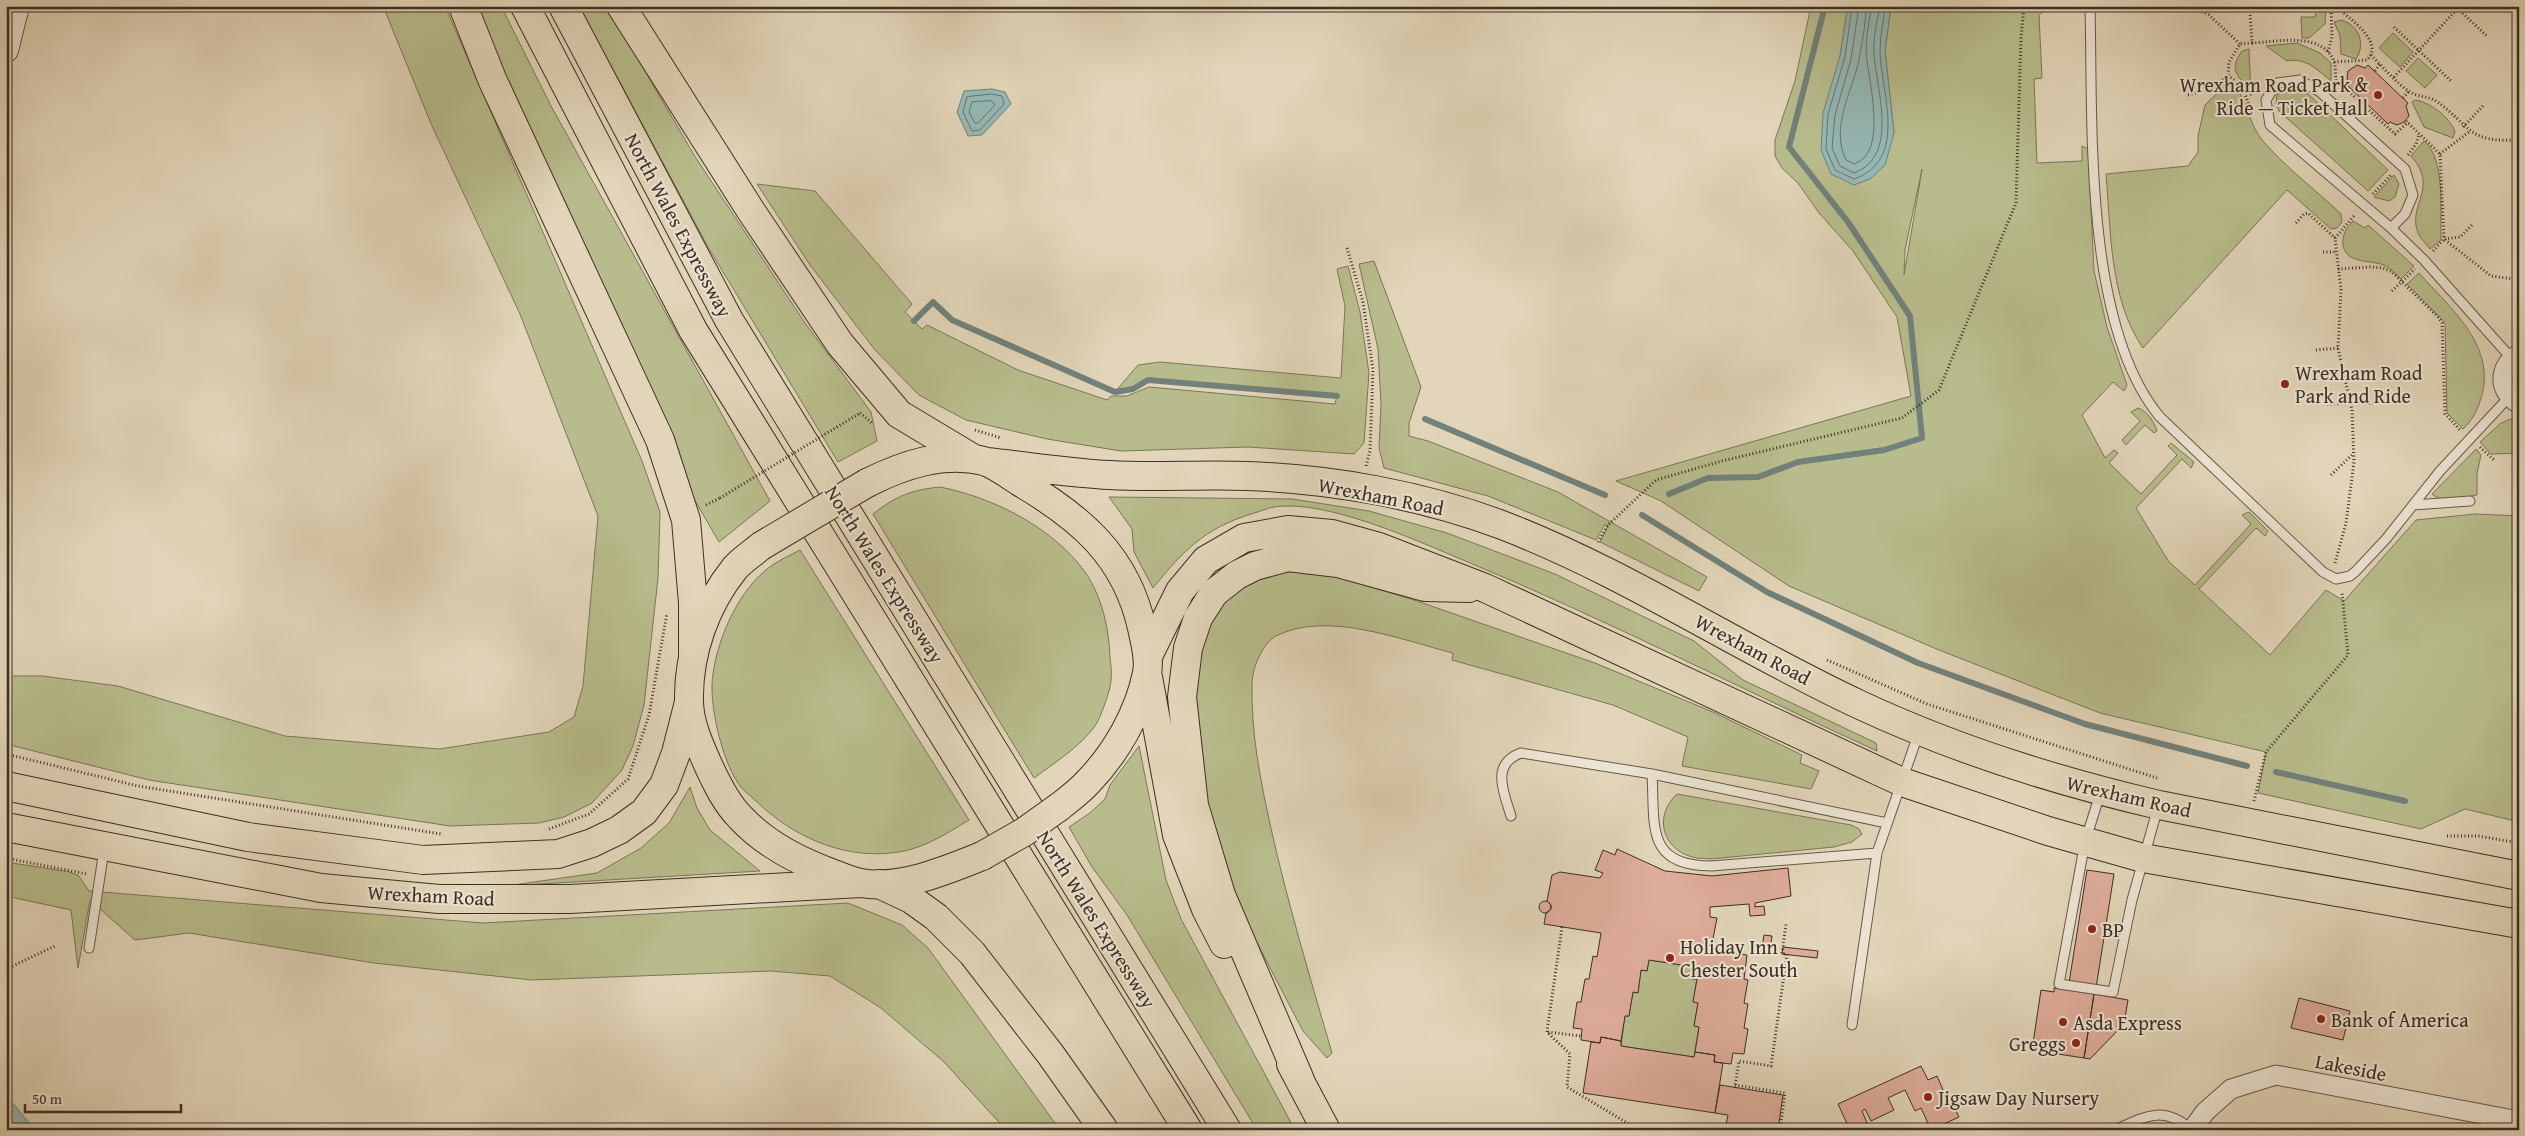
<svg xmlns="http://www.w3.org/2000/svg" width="2525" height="1136" font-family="'Gentium Book Plus',serif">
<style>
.green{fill:#b8bc8c;stroke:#7a7658;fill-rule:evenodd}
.water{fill:#95b8b5;stroke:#72817b}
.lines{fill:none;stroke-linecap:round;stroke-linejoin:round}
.shore{stroke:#69746c;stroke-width:1}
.stream{stroke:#72817b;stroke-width:6}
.building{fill:#deac9a;stroke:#3d2f24}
.service-casing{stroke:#665849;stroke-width:11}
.minor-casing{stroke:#665849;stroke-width:21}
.tertiary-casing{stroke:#665849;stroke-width:26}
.trunk-casing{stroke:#3d2f24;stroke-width:30}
.path{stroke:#3d2f24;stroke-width:3;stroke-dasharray:1 2.5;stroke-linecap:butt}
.service{stroke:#ece4d2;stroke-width:9}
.minor{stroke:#ece4d2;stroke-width:19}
.tertiary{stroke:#ece4d2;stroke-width:24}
.trunk{stroke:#e2d5b9;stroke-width:28}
.trunk-bridge-casing{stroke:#3d2f24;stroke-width:30;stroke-linecap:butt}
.path-bridge{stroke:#3d2f24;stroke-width:3;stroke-dasharray:1 2.5;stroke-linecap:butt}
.trunk-bridge{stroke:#e2d5b9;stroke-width:28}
.poi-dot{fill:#8f2418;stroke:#ece4d2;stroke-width:2}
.labels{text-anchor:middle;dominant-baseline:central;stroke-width:4;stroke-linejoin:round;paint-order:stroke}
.poi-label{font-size:20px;fill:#3d2f24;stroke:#ece4d2;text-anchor:start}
.street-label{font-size:20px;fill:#3d2f24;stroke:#ece4d2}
</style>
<rect width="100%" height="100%" fill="#e2d5b9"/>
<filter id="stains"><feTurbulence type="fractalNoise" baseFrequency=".004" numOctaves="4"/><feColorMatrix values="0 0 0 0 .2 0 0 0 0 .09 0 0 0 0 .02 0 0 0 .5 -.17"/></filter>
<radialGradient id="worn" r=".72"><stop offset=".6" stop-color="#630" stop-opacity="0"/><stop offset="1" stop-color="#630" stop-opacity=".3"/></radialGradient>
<path class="green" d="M383 6H445L642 461 660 512 658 578 644 705 633 746 622 770 592 803 564 817 539 823 450 826 149 780 6 744V676H42L118 686 285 736 439 749 549 732 574 717 583 686 598 516 520 314 432 126Z
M473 6H501L551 106 770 501 719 542 690 492Z
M579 6H607L694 155 805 323 871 412 877 441 838 462 708 247Z
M1811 6H1848L1840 56 1894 133 1885 51 1891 6H2046V9L2039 15 2042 78 2034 79 2037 163 2082 161V146L2088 149 2094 271 2107 327 2127 385 2124 391 2113 382 2082 415 2105 458 2114 450 2118 453 2109 463 2141 494 2177 455 2168 446 2171 443 2194 462 2191 468 2182 459 2136 508 2169 562 2195 585 2251 524 2242 515 2249 512 2268 531 2265 536 2256 528 2199 589 2270 655 2326 590 2344 601 2416 520 2475 514 2519 516V822L2465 809 2421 829 2258 793 2266 752 2100 713 1939 650 1789 586 1661 501 1616 481 1911 396 1897 317 1853 251 1819 213 1798 183 1782 168 1775 156V140L1795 81ZM1922 169V170L1904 275 1905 250Z
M2317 6H2326L2325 24 2309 38H2302L2301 17H2315Z
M2341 20C2359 25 2366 44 2356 59L2341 54 2340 35 2334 22Z
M2393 33 2413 52 2400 67 2379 48Z
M2297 43 2320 53 2331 63V81C2318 70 2305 57 2287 61L2266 46Z
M2249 49 2251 96C2242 76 2226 73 2242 51Z
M2418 58 2437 75 2425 88 2406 71Z
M2230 81C2248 96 2247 123 2263 141 2285 167 2316 190 2341 214L2342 222 2337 228 2331 229 2287 190 2143 348C2109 299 2111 230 2106 174L2188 166 2198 152V136L2205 105Z
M2290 84 2304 90 2388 170 2368 191 2279 111 2276 103 2277 95Z
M2415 100C2430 102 2449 117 2455 131L2453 138 2424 127 2412 102Z
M2424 141C2446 159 2440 212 2441 240L2430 249C2426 243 2419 238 2417 230 2409 203 2439 187 2411 156Z
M2394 175 2399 184 2395 197 2389 201 2374 197Z
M757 184 815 191 912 304 905 312 922 329 927 325 1018 370 1107 400 1111 396H1127L1149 387 1335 404 1337 396 1148 380 1133 389 1115 392 1138 365 1160 362 1341 378 1345 306 1337 269 1348 266 1360 312 1369 373 1364 443 1354 454 1248 447 1121 451 1047 439 966 420 919 395 875 350 810 265Z
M2353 221 2365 228 2368 225 2414 266 2401 279C2396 275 2391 269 2386 266 2372 259 2346 265 2343 245 2342 234 2346 229 2353 221Z
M1374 261 1421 387 1409 423V436L1428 441 1558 492 1707 577 1699 591 1600 542 1608 526 1605 524 1596 540 1488 496 1384 468 1379 448 1381 404 1378 349 1359 264Z
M2419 273C2450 308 2495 344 2482 395 2478 409 2473 420 2463 429L2447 413 2445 323 2407 284Z
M2138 408C2147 411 2154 421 2157 431L2154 433 2145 425 2126 445 2122 440 2140 421 2131 412Z
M2516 417 2519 418V453L2491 454 2480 442 2501 423Z
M2476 449 2481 455 2477 473V495C2463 497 2443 504 2432 494Z
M940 487C990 497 1044 523 1078 563 1100 588 1109 625 1110 658 1111 665 1112 673 1111 680 1111 689 1100 719 1095 726 1081 746 1053 764 1034 778L873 514C896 496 911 490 940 487Z
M1109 497 1292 499 1369 511 1447 533 1555 574 1694 641 1743 680 1876 743 1877 751C1739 688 1603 618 1463 560 1415 540 1326 499 1274 507 1267 508 1259 512 1251 514 1204 529 1184 550 1153 588L1134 552 1132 529Z
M800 550 969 820C949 832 928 846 904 851 849 862 796 839 757 802 751 796 742 790 738 783 722 760 708 702 713 674 718 637 739 589 771 566 779 560 791 555 800 550Z
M1304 571 1338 577 1414 600 1595 663 1713 712 1802 755 1800 763 1819 771 1811 789 1682 766 1688 737 1613 705 1452 660 1453 653C1401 640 1327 610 1276 636 1261 645 1252 669 1252 685 1251 732 1260 778 1270 824 1287 901 1310 977 1332 1053L1327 1058 1303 1031 1255 939 1237 898 1207 801 1195 695 1200 650 1210 617 1228 596 1250 581 1270 573Z
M1139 746 1166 880 1181 919 1295 1130H1257L1127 915 1092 867 1069 827 1090 813 1105 799 1110 785Z
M690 787 697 808 710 830 760 871 506 886 597 873 641 848 669 823Z
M1677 794 1851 825 1859 829 1862 834 1852 842 1834 847 1711 859C1705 858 1698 859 1692 857 1661 848 1654 815 1677 794Z
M6 862 70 872 79 876 89 891 483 923 848 903 902 925 928 948 1060 1130H1006L944 1062 881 1008 830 976 771 971 532 980 374 963 189 933 135 940 90 900 78 968 71 910 6 896Z
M1649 960 1694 967 1692 978 1697 979 1693 1002 1698 1003 1694 1026 1699 1027 1694 1057 1621 1046 1625 1016H1629L1633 992 1638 993 1641 970 1647 971Z"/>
<path class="water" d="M1848 6H1891L1885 51 1894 133 1885 165 1870 179 1854 185 1831 174 1821 150 1823 113 1840 56Z
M992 89 1005 92 1011 104 982 135 968 136 957 112 964 91Z
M6 1095 35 1130H6Z"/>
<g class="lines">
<path class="shore" d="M1852 6 1845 57 1828 114 1826 149 1835 170 1854 179C1908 160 1882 95 1880 52 1880 38 1883 21 1886 6
M1859 6 1851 59 1835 115 1832 148 1840 166 1854 173C1900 156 1876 89 1874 53 1873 38 1877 21 1880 6
M1866 6C1866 23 1862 43 1859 60 1852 92 1830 127 1846 160L1854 164C1889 153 1868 80 1866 52 1866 38 1869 20 1872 6
M992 94 1002 96 1004 104 980 130 972 131 963 112 967 97Z
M992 101 995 105 978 123H975L969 112 972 102Z"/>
<path class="stream" d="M914 321 933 302 952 320 1115 392 1133 389 1148 380 1337 396
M1425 419 1605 495
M1669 494 1708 478 1758 477 1798 462 1884 450 1922 438 1910 316 1848 222 1789 147 1825 6
M1642 515 1767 592 1918 663 2085 724 2247 766
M2276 772 2405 801"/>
</g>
<path class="building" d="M2357 65 2365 68 2368 65 2408 103 2406 106 2409 116 2404 122 2397 125 2390 122 2388 124 2348 86 2350 84 2347 78 2348 71Z
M1617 849 1665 871 1712 876 1788 868 1791 896 1755 903V907L1764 906 1765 915 1750 916 1749 904 1710 907V917L1717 918 1711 949 1747 955 1744 979 1748 980 1744 1003 1748 1004 1744 1028 1748 1029 1744 1054 1733 1053 1731 1064 1714 1062 1715 1055 1695 1052 1699 1027 1694 1026 1698 1003 1693 1002 1697 979H1692L1694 967 1649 960 1647 971 1641 970 1638 993 1633 992 1629 1016H1625L1621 1041 1601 1037 1600 1043 1581 1040 1582 1029 1573 1028 1577 1002H1581L1585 979H1589L1593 956 1597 957 1601 933 1544 924 1546 913 1551 909V905L1547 901 1552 875 1560 872 1600 878 1603 873 1595 870 1603 850 1615 855Z
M2087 870 2114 874 2096 988 2069 983Z
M1539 907a6 6 0 1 1 12 0a6 6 0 1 1-12 0Z
M1764 935 1772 936 1769 955 1761 954Z
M1783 947 1818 951 1817 958 1782 954Z
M2054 988 2094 994 2084 1058 2032 1050 2041 990 2054 992Z
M2094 994 2128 1000 2124 1024 2090 1059 2084 1058Z
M2299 998 2350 1011 2343 1040 2291 1028Z
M1601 1037 1621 1041V1046L1694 1057 1695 1052 1715 1055 1714 1062 1723 1063 1715 1113 1583 1093 1591 1042 1600 1043Z
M1921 1066 1928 1080 1937 1076 1947 1099 1953 1096 1957 1103 1953 1105 1959 1117 1931 1130 1921 1108 1915 1111 1905 1090 1888 1098 1894 1110 1871 1121 1865 1109 1862 1111 1870 1130H1850L1838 1104Z
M1720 1085 1783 1095 1778 1130H1725L1728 1115 1715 1113Z
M2235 1125 2256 1130H2234Z"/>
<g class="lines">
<g class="service-casing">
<path id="service" d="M2090 6C2093 122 2083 325 2160 417L2323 572 2336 579 2350 576 2356 571 2386 539 2440 471 2509 397
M2391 228 2405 214 2413 195 2405 169 2320 92 2300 80 2277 83 2266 100 2270 125 2391 228 2424 260 2512 359
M2413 505 2470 501
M1652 774C1655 825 1645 866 1711 866L1877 853
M2100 794 2085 842 2059 984 2113 992 2132 900 2158 807
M1511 816C1504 793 1490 764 1521 753L1652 774 1887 823
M89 948 104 850
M1852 1025 1877 853 1919 732
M2115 1130C2146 1116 2163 1105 2192 1130"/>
</g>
<g class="minor-casing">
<path id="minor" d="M2519 354C2497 367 2498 391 2519 404
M2192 1130 2205 1112 2231 1089 2276 1075 2519 1121"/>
</g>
<g class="tertiary-casing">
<path id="tertiary" d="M6 50 17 6"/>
</g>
<g class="trunk-casing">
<path id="trunk" d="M463 6 492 79 660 440 686 520 693 603V656
M525 6 693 330 1188 1130
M563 6 729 320 1227 1130
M621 6 751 211 840 344 899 414 974 459
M986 462C1027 466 1069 473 1110 475 1155 478 1201 474 1247 476 1332 479 1422 495 1502 525 1627 573 1738 648 1858 704 1954 749 2056 781 2159 805L2519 876
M867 483C903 465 943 451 984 461 996 465 1009 475 1020 482 1081 518 1126 556 1142 628 1145 643 1150 658 1147 673 1139 713 1116 753 1088 782 1080 791 1069 799 1059 807
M761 546C753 553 742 560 735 568 705 605 688 654 689 701 689 724 701 749 710 769 718 786 727 804 740 817 763 842 794 859 826 871 837 875 849 881 861 883 900 890 947 870 982 856
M1148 656 1180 591 1206 560 1244 538 1288 530 1332 534 1379 547 1485 588 1902 782 2048 831 2143 858 2519 924
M1148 677 1177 835 1206 909 1224 944
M6 786 248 837 423 860 558 854 592 843 619 830 644 812 664 785 676 753 689 702
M6 827 321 888 439 899H570L861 883
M879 884 911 899 936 917 972 953 1051 1055 1104 1130
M1291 1064 1326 1130
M1300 1080 1221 895 1194 805 1182 697 1188 648 1198 618 1214 593 1237 575 1255 566 1288 557 1338 563 1425 587 1469 588"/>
</g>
<path class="path" d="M2189 6 2209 15 2240 44
M2455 6 2488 37
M2342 12 2347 6
M2394 27 2451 81
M2252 43C2277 42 2321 31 2334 61 2336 66 2335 74 2336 80L2395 134 2408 122
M2328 52 2332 37 2331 6
M2371 55C2383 67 2396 83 2410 92 2418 97 2428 96 2436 101 2472 126 2466 143 2519 140
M2334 62 2367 60C2385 41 2349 19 2336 6
M2375 71 2380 64
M2228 75 2243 88 2252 114
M2394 77 2460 6
M2188 95 2208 90 2228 75 2229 62 2240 44 2252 43 2250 12
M2403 98 2409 91
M2406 121 2440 154 2444 239 2460 237 2473 224
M2463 127 2483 106
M2440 154 2470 131
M2408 155 2416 144 2419 134
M2373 194 2391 175
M2296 223 2304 214 2308 213 2335 238
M1347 248 1363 302 1373 370 1370 451 1366 466
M2433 251 2444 239 2491 276 2514 279
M2323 252H2336
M2338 269 2370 267 2383 268 2392 272 2439 318 2442 323 2445 414 2460 430
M2392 291 2415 269
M2316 350 2338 348
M2327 404 2380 403
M860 413 873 424
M975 430 1001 438
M2480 447 2494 460
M2331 475 2353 454
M706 505 720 498
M1598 542 1608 525 1656 480 1722 461 1902 418 1939 390 2016 203 2021 38 2024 6
M2335 563 2346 523 2354 462 2352 410 2338 348 2341 290 2335 238 2354 216
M1827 660 1927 704 2157 778
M6 754 138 786 441 834
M2254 801 2266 752 2348 655 2342 592
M549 829 589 814 628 779 649 715 667 613
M2447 836H2478L2519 843
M6 858 87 874
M1562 927 1547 1032 1570 1054 1567 1087 1639 1130
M6 969 55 946
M1548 1032 1581 1036
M1735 1085 1785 1093 1780 1130
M1735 1088 1739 1061 1771 1066 1787 954H1782L1786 924"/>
<use href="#service" class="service"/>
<use href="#minor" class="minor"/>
<use href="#tertiary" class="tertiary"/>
<use href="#trunk" class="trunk"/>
<g class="trunk-bridge-casing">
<path id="trunk-bridge" d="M761 546 867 483
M982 856 1024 832 1059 807"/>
</g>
<path class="path-bridge" d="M720 498 860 413"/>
<use href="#trunk-bridge" class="trunk-bridge"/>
</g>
<g class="poi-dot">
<circle cx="2378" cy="95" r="5"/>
<circle cx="2285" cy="384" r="5"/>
<circle cx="2092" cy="929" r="5"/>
<circle cx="1670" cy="958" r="5"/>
<circle cx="2321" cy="1019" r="5"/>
<circle cx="2063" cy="1022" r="5"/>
<circle cx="2076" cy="1043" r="5"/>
<circle cx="1928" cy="1097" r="5"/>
</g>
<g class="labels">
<g class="poi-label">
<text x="2368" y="84" text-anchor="end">Wrexham Road Park &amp;<tspan x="2368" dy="23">Ride — Ticket Hall</tspan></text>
<text x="2295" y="372">Wrexham Road<tspan x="2295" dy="23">Park and Ride</tspan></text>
<text x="2102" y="929">BP</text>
<text x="1680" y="946">Holiday Inn<tspan x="1680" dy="23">Chester South</tspan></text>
<text x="2331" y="1019">Bank of America</text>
<text x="2073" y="1022">Asda Express</text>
<text x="2066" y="1043" text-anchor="end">Greggs</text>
<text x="1938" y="1097">Jigsaw Day Nursery</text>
</g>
<g class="street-label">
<text transform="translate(679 225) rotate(62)">North Wales Expressway</text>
<text transform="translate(1381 496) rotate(11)">Wrexham Road</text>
<text transform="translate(885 574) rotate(58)">North Wales Expressway</text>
<text transform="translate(1753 649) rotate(28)">Wrexham Road</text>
<text transform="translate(2129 796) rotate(13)">Wrexham Road</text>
<text transform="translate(431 895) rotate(3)">Wrexham Road</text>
<text transform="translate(1097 919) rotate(58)">North Wales Expressway</text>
<text transform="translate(2351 1067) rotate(11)">Lakeside</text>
</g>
</g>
<rect width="2525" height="1136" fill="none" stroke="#e2d5b9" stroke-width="25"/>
<rect x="8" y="8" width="2510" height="1121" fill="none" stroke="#3d2f24" stroke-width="2.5"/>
<rect x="12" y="12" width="2500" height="1111" fill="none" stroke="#3d2f24"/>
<path d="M25 1104v8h156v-8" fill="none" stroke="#3d2f24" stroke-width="2.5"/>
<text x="32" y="1104" font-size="15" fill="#3d2f24" stroke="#ece4d2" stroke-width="4" paint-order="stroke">50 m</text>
<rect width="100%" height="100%" filter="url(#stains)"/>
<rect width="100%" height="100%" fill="url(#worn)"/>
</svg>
